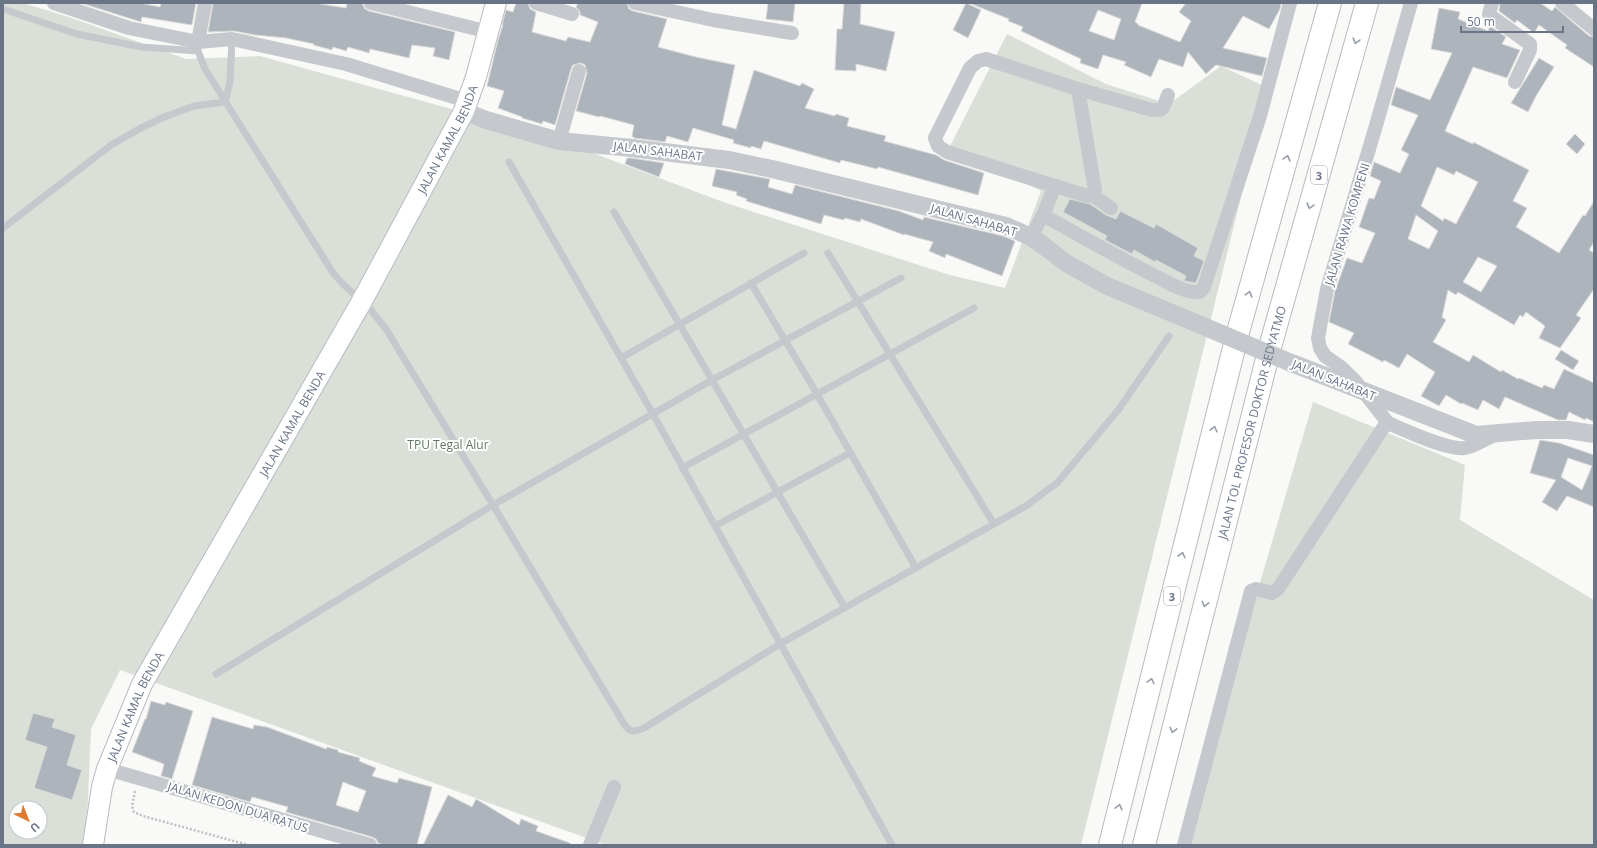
<svg xmlns="http://www.w3.org/2000/svg" width="1597" height="848" font-family="'Open Sans',sans-serif">
<style>
.green{fill:#dae0d8;fill-rule:evenodd}
.building{fill:#adb4bb;stroke:#dadbd9;fill-rule:evenodd}
.lines{fill:none;stroke-linecap:round;stroke-linejoin:round}
.secondary-casing{stroke:#b7bbc1;stroke-width:22}
.motorway-casing{stroke:#b8babe;stroke-width:24}
.path{stroke:#bfc0c3;stroke-width:2.5;stroke-dasharray:2 2;stroke-linecap:butt}
.service{stroke:#c5c8cc;stroke-width:7}
.minor{stroke:#c5c8cc;stroke-width:14}
.tertiary{stroke:#c5c8cc;stroke-width:18}
.secondary{stroke:#fff;stroke-width:20}
.motorway{stroke:#fff;stroke-width:22}
.tertiary-bridge{stroke:#c5c8cc;stroke-width:18}
.oneway{stroke:#969eab}
.labels{text-anchor:middle;dominant-baseline:central;stroke-width:4;stroke-linejoin:round;paint-order:stroke}
.shield{fill:#fff;stroke:#969eab;stroke-width:1}
.shield-label{font-size:11px;font-weight:bold;fill:#697487}
.street-label{font-size:12px;fill:#697487;stroke:#fff}
.park-label{font-size:12px;fill:#647964;stroke:#fff}
</style>
<rect width="100%" height="100%" fill="#f9f9f7"/>
<path class="green" d="M3 3H23L72 18 186 59 260 56 542 134 726 203 950 275 1005 288 1041 191 950 146 1007 34 1106 84 1169 104 1221 66 1268 88 1081 845H606L120 670 91 729 86 845H3ZM16 808H40V832H16Z
M1313 402 1465 465 1460 520 1594 600V845H1183Z"/>
<path class="building" d="M81 3H140L160 7 161 3H196L192 25 142 17 141 22Z
M213 3H314L346 8 347 3H362L365 9 369 11 455 32 449 60 433 56 435 48 412 45 409 58 370 49 369 53 348 47 346 51 333 47 332 50 313 45 314 44 286 38 255 35 234 31 208 32Z
M516 3H528L530 9 536 12 532 32 566 41 568 37 590 42 598 22 580 15V12L576 7 578 3H627L629 9 633 11 667 19 658 47 696 57 735 65 722 125 736 129 754 70 800 86 802 83 814 89 805 108 835 116 836 114 849 118 847 126 886 136 884 141 936 155 944 160 984 173 978 195 878 167 877 169 841 160 840 163 764 141 761 149 751 146V148L733 143 734 140 693 128 688 142 667 136 665 142 634 138 632 136 634 125 600 116 599 117 576 111 587 73 585 65 581 63 573 65 571 69 555 125 543 121 542 124 522 118V117L498 108 504 91 487 86 498 40 503 25H502L506 10 513 12Z
M768 3H795L793 22 766 19Z
M844 3H861L860 24 895 32 886 71 856 64V71L835 70 837 29H842Z
M966 3 981 10 968 38 953 30Z
M969 3H1142L1135 22 1138 24V25L1180 42 1191 21 1179 12 1186 3H1281L1280 9 1269 29 1243 16 1223 48 1267 58 1262 76 1216 65 1206 74 1188 52 1183 67 1159 59 1151 77 1124 65 1126 62 1103 55 1098 69 1080 63 1081 59 1021 31 1023 27 1008 21 1009 19ZM1098 10 1121 19 1114 40 1089 31Z
M1500 3H1540L1552 11 1555 7 1589 36 1594 37V67L1565 48 1567 45 1539 25 1534 33 1517 20 1515 23 1499 11Z
M1439 8 1460 12 1458 19 1488 31 1490 26 1506 37 1502 44 1520 50 1507 78 1473 67 1445 131 1473 144V142L1529 170 1513 201 1527 208 1516 227 1559 253 1583 215 1585 216 1594 201V242L1589 250 1594 253V289L1576 315 1581 318 1560 348 1539 338 1545 326 1526 312 1523 317 1520 315 1514 325 1458 292 1456 295 1448 290 1442 317 1446 320 1433 342 1469 362 1473 355 1501 372 1502 370 1518 379 1519 378 1542 388 1544 385 1554 389 1564 369 1594 383V422L1586 418 1585 420 1569 412 1566 420H1558L1505 397 1499 409 1483 400 1478 410 1462 403 1461 404 1446 395 1439 406 1421 396 1435 372 1407 354 1399 368 1384 360 1383 362 1348 344 1354 333 1329 322 1335 291 1347 258 1362 263 1375 233 1359 227 1369 198 1374 199 1381 181 1370 176 1374 162 1400 173 1409 154 1401 150 1418 115 1391 105 1396 87 1430 100 1452 53 1431 49ZM1437 167 1454 175 1456 171 1478 182 1456 224 1444 218 1443 221 1421 206ZM1416 215 1438 231 1429 249 1408 239ZM1478 257 1497 266 1481 292 1463 282Z
M1539 58 1554 67 1536 96 1528 112 1511 103Z
M1575 134 1585 144 1577 154 1566 144Z
M627 158H631L664 163 659 177 625 164Z
M716 169 770 179 768 187 792 194 795 185 899 211 923 220 924 217 1003 236 1015 241 1002 276 946 254 945 258 929 251 933 242 904 234V235L861 219 860 222 845 218 844 220 824 215 821 224 746 201 747 199 736 195 737 192 712 186Z
M1070 199 1090 204 1106 215 1116 219 1120 211 1154 228 1156 224 1198 248 1194 256 1204 261 1196 283 1184 281 1186 276 1156 260 1155 262 1134 250 1132 254 1105 240 1107 236 1063 212Z
M1561 350 1579 361 1573 370 1555 359Z
M1540 440 1559 443 1594 455V507L1567 496 1557 511 1542 502 1556 480 1530 473ZM1568 458 1592 466 1582 490 1561 477Z
M151 701 165 705 166 702 193 711 172 779 161 776 164 764 132 752 145 719H146Z
M33 713 55 719 52 727 76 735 67 765 82 770 72 800 34 788 47 747 25 740Z
M212 717 253 729 254 725 267 727 326 749 327 747 338 750V752L360 758 359 761 376 768 372 776 397 783 399 778 432 787 417 845H383L378 843 376 839 372 837 286 812 288 807 252 797 250 802 192 785ZM343 782 366 791 358 812 336 805Z
M448 795 472 807 476 799 519 825 521 819 538 826 536 831 570 843V845H423Z"/>
<g class="lines">
<g class="secondary-casing">
<g id="secondary">
<path id="s1" d="M93 845 102 787 107 769 142 684 362 301 464 111 476 77 496 3"/>
</g>
</g>
<g class="motorway-casing">
<g id="motorway">
<path d="M1110 845 1238 332 1330 3"/>
<path id="s2" d="M1144 845 1270 347 1367 3"/>
</g>
</g>
<path class="path" d="M135 791 132 806 134 812 143 816 248 845"/>
<path class="service" d="M3 9 77 34 141 47 198 51
M198 42V51L205 69 333 273 342 283 369 308 386 329 493 505 624 724C630 733 634 732 644 728L780 644 1026 506 1057 483 1119 409 1169 336
M225 102 230 82 232 39
M509 162 653 414 892 845
M614 212 845 608
M3 228 111 145 139 129 164 117 194 106 225 102
M828 253 994 524
M751 283 817 394 916 568
M621 358 804 253
M682 468 974 308
M715 526 850 453
M216 674 493 505 712 380 901 278"/>
<path class="minor" d="M54 3 129 28 198 42 232 39 346 64 467 101
M371 3 489 32
M536 3 572 14
M635 3 713 20 792 33
M1492 3 1489 14 1492 17 1530 44V50L1515 82
M1562 3 1594 29
M198 42 205 3
M559 141 579 71
M1055 186 1088 196 1092 195 1095 190 1078 89
M1092 195 1111 208
M1043 215C1079 235 1114 255 1151 274 1166 281 1183 293 1200 292L1204 287 1260 116 1290 3
M1031 237 1043 215 1055 186 947 152 938 146 935 138 970 68 978 61 986 59 1078 89 1152 110H1160L1163 108 1168 95
M1388 423 1356 382 1342 368 1325 356 1320 348 1318 338 1327 289 1375 129 1411 3
M107 769 370 845
M590 845 614 787
M1184 845 1251 591 1256 589 1272 593 1278 589 1383 428 1388 423C1404 430 1447 450 1464 448 1474 447 1483 440 1492 436"/>
<path class="tertiary" d="M464 111 486 120 559 141 632 148 729 160 772 169 1006 226 1031 237 1044 246
M1476 435 1536 430H1568L1594 434"/>
<use href="#secondary" class="secondary"/>
<use href="#motorway" class="motorway"/>
<path class="tertiary-bridge" d="M1044 246 1066 263 1105 285 1289 362 1476 435"/>
</g>
<defs><path id="oneway-chevron" d="M-2-3.5L2.5 0L-2 3.5" fill="none" stroke-width="1.6" stroke-linecap="round" stroke-linejoin="round"/></defs>
<g class="oneway">
<use href="#oneway-chevron" transform="translate(1356 41) rotate(106)"/>
<use href="#oneway-chevron" transform="translate(1287 158) rotate(-74)"/>
<use href="#oneway-chevron" transform="translate(1310 206) rotate(106)"/>
<use href="#oneway-chevron" transform="translate(1249 294) rotate(-74)"/>
<use href="#oneway-chevron" transform="translate(1214 429) rotate(-76)"/>
<use href="#oneway-chevron" transform="translate(1182 555) rotate(-76)"/>
<use href="#oneway-chevron" transform="translate(1205 604) rotate(104)"/>
<use href="#oneway-chevron" transform="translate(1151 681) rotate(-76)"/>
<use href="#oneway-chevron" transform="translate(1173 730) rotate(104)"/>
<use href="#oneway-chevron" transform="translate(1119 807) rotate(-76)"/>
</g>
<g class="labels">
<g class="shield">
<rect x="1311" y="166" width="16" height="18" rx="3"/>
<rect x="1164" y="587" width="16" height="18" rx="3"/>
</g>
<g class="shield-label">
<text x="1319" y="175">3</text>
<text x="1172" y="596">3</text>
</g>
<g class="street-label">
<text stroke="none"><textPath href="#s1" startOffset="794">JALAN KAMAL BENDA</textPath></text>
<text transform="translate(658 151) rotate(7)">JALAN SAHABAT</text>
<text transform="translate(974 220) rotate(16)">JALAN SAHABAT</text>
<text transform="translate(1347 224) rotate(-73)">JALAN RAWA KOMPENI</text>
<text transform="translate(1334 380) rotate(22)">JALAN SAHABAT</text>
<text stroke="none"><textPath href="#s2" startOffset="436">JALAN TOL PROFESOR DOKTOR SEDYATMO</textPath></text>
<text stroke="none"><textPath href="#s1" startOffset="470">JALAN KAMAL BENDA</textPath></text>
<text stroke="none"><textPath href="#s1" startOffset="146">JALAN KAMAL BENDA</textPath></text>
<text transform="translate(238 807) rotate(17)">JALAN KEDON DUA RATUS</text>
</g>
<g class="park-label">
<text x="448" y="444">TPU Tegal Alur</text>
</g>
</g>
<rect width="1597" height="848" fill="none" stroke="#697487" stroke-width="8"/>
<g transform="translate(28 820) rotate(137)"><circle r="19" fill="#ffffff" stroke="#c3c7cf"/>
<path d="M0-3L7 15L0 10L-7 15Z" fill="#df7931"/>
<text y="-6" font-size="11" font-weight="bold" text-anchor="middle" fill="#697487">U</text>
</g>
<path d="M1461 26v6h102v-6" fill="none" stroke="#697487" stroke-width="2"/>
<text x="1467" y="26" font-size="12" fill="#697487" stroke="#ffffff" stroke-width="3" paint-order="stroke">50 m</text>
</svg>
